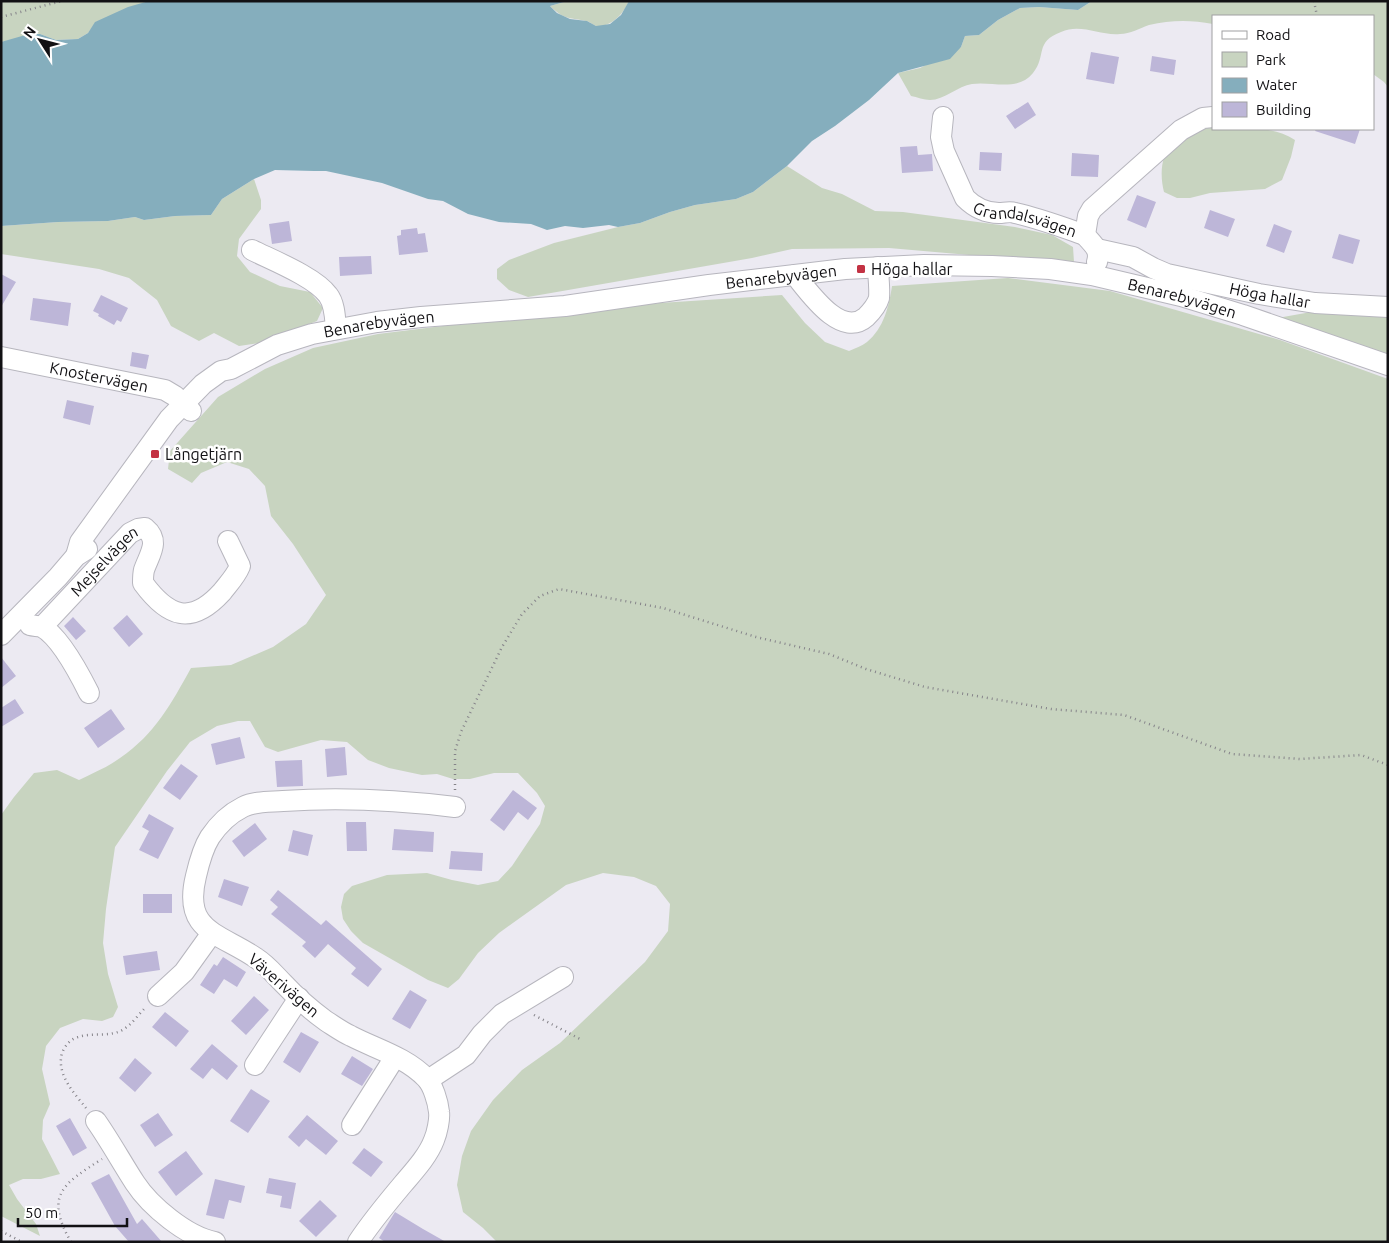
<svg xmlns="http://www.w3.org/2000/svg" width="1389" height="1243" font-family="Ubuntu,sans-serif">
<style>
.green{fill:#c8d4c0}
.water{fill:#85aebd}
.building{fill:#bdb6d8}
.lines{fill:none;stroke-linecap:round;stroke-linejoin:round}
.minor-casing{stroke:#b7b6be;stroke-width:22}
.path{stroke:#858389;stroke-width:2.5;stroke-dasharray:1 4;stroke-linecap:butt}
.minor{stroke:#fff;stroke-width:20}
.poi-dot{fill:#c33243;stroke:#fff;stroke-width:2}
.labels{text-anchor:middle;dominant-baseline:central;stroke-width:5;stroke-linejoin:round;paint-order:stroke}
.street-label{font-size:16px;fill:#121114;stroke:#fff}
.poi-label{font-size:16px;fill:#121114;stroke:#fff;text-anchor:start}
</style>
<rect width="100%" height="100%" fill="#eceaf2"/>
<path class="green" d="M1 1H149L96 22 88 33 78 39 56 40 40 34 1 42Z
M577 1H629C624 13 611 28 596 26 593 25 589 21 586 21 567 17 565 20 550 6L564 2Z
M1092 1H1388V87L1384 82 1373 74V16H1213V24C1191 20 1171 20 1149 25 1140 28 1130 34 1120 34 1100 36 1081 23 1061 32 1034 42 1047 56 1033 73 1018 92 992 81 972 84 958 86 944 100 930 100 924 100 917 97 911 96L898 73 920 68 961 47 965 36 979 35 998 20 1020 8 1039 7 1078 10Z
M1213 123V129C1241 129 1270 124 1295 140L1291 157 1282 180 1265 189 1210 193 1190 198H1177L1164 192C1160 177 1160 154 1173 144 1184 135 1200 130 1213 123Z
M787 166 822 188 842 194 875 211 903 212 1015 227 1052 235 1073 247 1074 262 1064 266 1038 261 889 248 792 249 752 258 528 297 509 290 497 279V269L509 260 554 243 618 227 640 223 670 212 695 205 736 199 753 192Z
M254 179 261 200V209L239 239 237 256 250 272 280 286 310 292 323 308 317 321 260 343 239 346 214 333 199 341 171 326 157 300 129 278 99 269 1 254V226L58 222 108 221 135 217 144 220 175 216 211 215 222 199Z
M1008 278 1110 291 1280 340 1388 379V1242H497L483 1228 463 1212 457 1185 462 1156 471 1131 493 1100 522 1070 560 1043 645 962 668 931 670 904 656 886 634 877 603 873 566 885 499 933 478 953 459 979 448 988 428 980 363 943 351 931 343 919 341 907 344 894 352 886 387 875 427 873 452 880 478 885 498 881 512 866 540 824 545 806 537 793 518 773H494L470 779H453L437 774 422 775 389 768 368 760 347 742 321 740 278 752 265 747 250 721H238L217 726 190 742 167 771 115 847 106 909 103 943 108 974 118 1007 113 1017 102 1021 83 1019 60 1028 46 1046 42 1069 50 1104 43 1120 42 1139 60 1174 41 1179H23L9 1185 17 1199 36 1224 40 1236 1 1216V815L14 797 34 773 57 770 79 780C93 773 108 767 120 758 155 734 171 704 191 668L231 665 273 647 306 624 326 595 293 544 271 516 265 486 249 469 227 462 201 473 192 483 168 469 170 451 218 397 265 369 313 348 378 334 467 323 660 303 782 295 805 323 825 342 849 351C855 348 862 346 867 342 884 328 889 306 892 286Z
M1311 312 1388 317V357L1272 319Z"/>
<path class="water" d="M149 1H577L564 2 550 6 557 13 570 19 587 21 596 26 610 24 621 15 629 1H1092L1078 10 1039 7 1020 8 998 20 979 35 965 36 961 47 950 59 898 73 869 100 835 126 812 141 787 166 753 192 736 199 695 205 670 212 640 223 618 227 609 225 583 228 565 226 547 230 531 224 499 222 468 214 443 201 428 199 382 183 326 171H314L275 170 254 179 222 199 211 215 175 216 144 220 135 217 108 221 58 222 1 226V42L29 34H40L56 40 78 39 88 33 95 22 128 7Z"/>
<path class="building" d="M1091 52 1119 57 1114 84 1086 79Z
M1152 56 1176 60 1174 75 1150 71Z
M1028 102 1036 115 1015 129 1006 116Z
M1316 129H1360L1355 144 1315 131Z
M917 146 918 155 932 154 933 171 902 173 900 147Z
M980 152 1002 153 1001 171 979 170Z
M1072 153 1099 155 1098 177 1071 176Z
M1137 195 1156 202 1146 228 1127 220Z
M1210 210 1235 219 1228 237 1204 228Z
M289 221 292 241 272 244 269 224Z
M1274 224 1292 231 1284 253 1266 246Z
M417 228 418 234 425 233 428 252 399 255 397 236 401 235V230Z
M1339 234 1360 240 1353 264 1332 258Z
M371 256 372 274 340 276 339 257Z
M1 274 16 282 1 307Z
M101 295 128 308 121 322 117 320 114 325 98 316 99 314 93 311Z
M33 298 71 303 68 326 30 320Z
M132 352 149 355 146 369 130 366Z
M67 400 94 406 90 425 63 418Z
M127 615 143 634 129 647 113 628Z
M73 617 86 631 76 640 64 626Z
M1 657 16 676 1 688Z
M15 699 24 713 1 727V708Z
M111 709 125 729 98 748 84 728Z
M240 737 245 758 216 765 211 744Z
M345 747 347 775 327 777 325 749Z
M302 760 303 786 277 787 275 761Z
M181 764 198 776 180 800 163 788Z
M513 790 537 808 528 820 518 812 504 831 490 820Z
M149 814 174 828 158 859 139 850 149 831 142 827Z
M346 822H366L367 851H347Z
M255 823 267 839 244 857 232 841Z
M394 829 434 832 433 852 392 850Z
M293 830 313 835 308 856 288 851Z
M451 851 483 853 482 871 449 869Z
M224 879 249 887 242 906 218 897Z
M278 890 321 925 326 920 382 969 368 987 351 974 356 968 328 944 315 958 302 946 306 942 271 914 278 907 270 900Z
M143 894H172V913H143Z
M157 951 160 970 126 975 123 956Z
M223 957 246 972 237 987 224 979 214 994 200 985 214 964 217 966Z
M410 990 427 1000 410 1029 392 1019Z
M254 996 269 1010 246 1035 231 1021Z
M165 1012 189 1031 176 1047 152 1027Z
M301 1032 319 1042 300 1073 283 1062Z
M212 1044 238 1066 227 1080 212 1068 203 1079 190 1069Z
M352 1056 373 1069 362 1086 341 1074Z
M135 1058 152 1073 135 1092 119 1078Z
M251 1089 270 1101 248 1133 230 1121Z
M158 1113 173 1135 155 1147 140 1125Z
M307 1115 338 1141 326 1155 306 1139 299 1147 288 1137Z
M70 1118 87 1148 73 1156 56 1126Z
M364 1148 383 1162 371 1177 352 1163Z
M186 1151 203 1174 176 1196 158 1172Z
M109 1174 137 1224 142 1219 162 1242H129L115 1226 91 1183Z
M269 1178 296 1183 291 1209 280 1207 282 1196 266 1193Z
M215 1179 245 1186 241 1203 229 1200 224 1219 206 1215Z
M320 1200 337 1216 316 1237 299 1221Z
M395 1212 423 1229 446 1242H385L379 1238Z"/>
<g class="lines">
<g class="minor-casing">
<g id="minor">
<path id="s1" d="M943 117 941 137 944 151 965 198C974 207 985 213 999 213 1004 213 1010 211 1015 213 1038 218 1062 227 1085 235"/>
<path id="s2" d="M1097 249 1133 257 1153 268 1167 274 1259 294 1315 303 1388 307"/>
<path d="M252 250C272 260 315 277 328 295 335 304 335 318 336 329"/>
<path d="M1097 262C1101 249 1092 244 1085 235L1088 216 1092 209 1181 130 1203 118 1213 117"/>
<path d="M795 275C809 292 841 339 866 317 871 312 877 305 879 298 880 288 878 276 878 267"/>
<path id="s3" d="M1 357 165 390 175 396 191 411"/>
<path id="s4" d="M76 556 80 542 169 419 203 384 221 371 231 369 277 345 312 334 377 322 421 317 565 306 709 285 845 269 924 265 992 266 1050 269 1092 275 1181 296 1243 315 1388 365"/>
<path d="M30 625C34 626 39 626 42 627 60 637 80 675 89 693"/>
<path id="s5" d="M42 627 130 533 138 529 145 528C161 541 149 555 144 570 143 574 143 579 143 583 168 617 191 626 222 592 229 583 236 576 240 566L228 541"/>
<path d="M1 635 58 577 76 556 87 549"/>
<path d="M158 996 184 972 212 933"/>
<path d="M255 1065 299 998"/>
<path d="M428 1080 466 1055 482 1034 502 1014 563 977"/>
<path d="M96 1121C110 1141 122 1163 135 1183 150 1206 187 1237 215 1242"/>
<path d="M352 1125 395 1057"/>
<path d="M358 1242C372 1221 387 1203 403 1184 414 1171 428 1156 434 1140 437 1133 440 1119 439 1112 438 1102 433 1085 426 1078 406 1057 376 1049 351 1036 342 1032 334 1026 326 1021 311 1010 296 997 283 983 274 974 267 965 256 958 220 933 182 932 196 876 199 863 203 848 210 837 218 825 229 814 243 807 255 801 270 802 283 801 341 797 398 800 455 807"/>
</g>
</g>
<path class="path" d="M1314 1 1317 16
M1 17 62 1
M455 790V751L461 732 502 647 522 614 540 596 559 589 663 608 756 637 829 654 866 669 925 687 1051 709 1124 715 1232 754 1300 759 1361 755 1388 765
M534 1015 582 1040
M86 1108C74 1093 56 1074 62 1053 65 1046 70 1039 78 1037 93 1032 110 1038 124 1029 132 1024 139 1014 146 1007
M1 1231 22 1242
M71 1242C44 1195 63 1184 102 1159"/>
<use href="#minor" class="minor"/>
</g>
<g class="poi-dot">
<rect x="856" y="264" width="10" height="10" rx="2.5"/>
<rect x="150" y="449" width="10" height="10" rx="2.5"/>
</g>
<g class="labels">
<g class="street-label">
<text stroke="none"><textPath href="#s1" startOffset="151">Grandalsvägen</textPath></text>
<text stroke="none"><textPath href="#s4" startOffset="809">Benarebyvägen</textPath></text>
<text stroke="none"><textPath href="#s2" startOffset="180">Höga hallar</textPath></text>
<text stroke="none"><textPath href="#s4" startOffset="1214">Benarebyvägen</textPath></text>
<text stroke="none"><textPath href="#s4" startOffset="404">Benarebyvägen</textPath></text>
<text stroke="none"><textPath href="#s3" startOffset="100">Knostervägen</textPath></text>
<text stroke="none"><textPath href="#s5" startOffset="91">Mejselvägen</textPath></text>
<text transform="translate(284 985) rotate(41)">Väverivägen</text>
</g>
<g class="poi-label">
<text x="871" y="269">Höga hallar</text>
<text x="165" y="454">Långetjärn</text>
</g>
</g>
<rect width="1389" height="1243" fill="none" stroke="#121114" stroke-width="5"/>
<rect x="1212" y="15" width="162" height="115" fill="#ffffff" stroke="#a0a0a1"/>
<rect x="1222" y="31" width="25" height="8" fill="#ffffff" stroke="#a0a0a1"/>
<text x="1256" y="40" font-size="15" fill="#121114">Road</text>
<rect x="1222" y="52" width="25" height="15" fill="#c8d4c0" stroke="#a0a0a1"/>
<text x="1256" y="65" font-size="15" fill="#121114">Park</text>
<rect x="1222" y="78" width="25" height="15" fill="#85aebd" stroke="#a0a0a1"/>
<text x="1256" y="90" font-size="15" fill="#121114">Water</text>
<rect x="1222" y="102" width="25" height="15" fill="#bdb6d8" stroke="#a0a0a1"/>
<text x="1256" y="115" font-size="15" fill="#121114">Building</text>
<g transform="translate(40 40) rotate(306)" stroke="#ffffff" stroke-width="4" paint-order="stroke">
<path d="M0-4L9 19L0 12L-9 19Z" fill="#121114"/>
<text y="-8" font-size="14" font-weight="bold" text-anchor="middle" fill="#121114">N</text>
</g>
<path d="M18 1218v8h109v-8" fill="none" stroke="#121114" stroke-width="2.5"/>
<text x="25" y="1218" font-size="15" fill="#121114" stroke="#ffffff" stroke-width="4" paint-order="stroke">50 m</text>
</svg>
